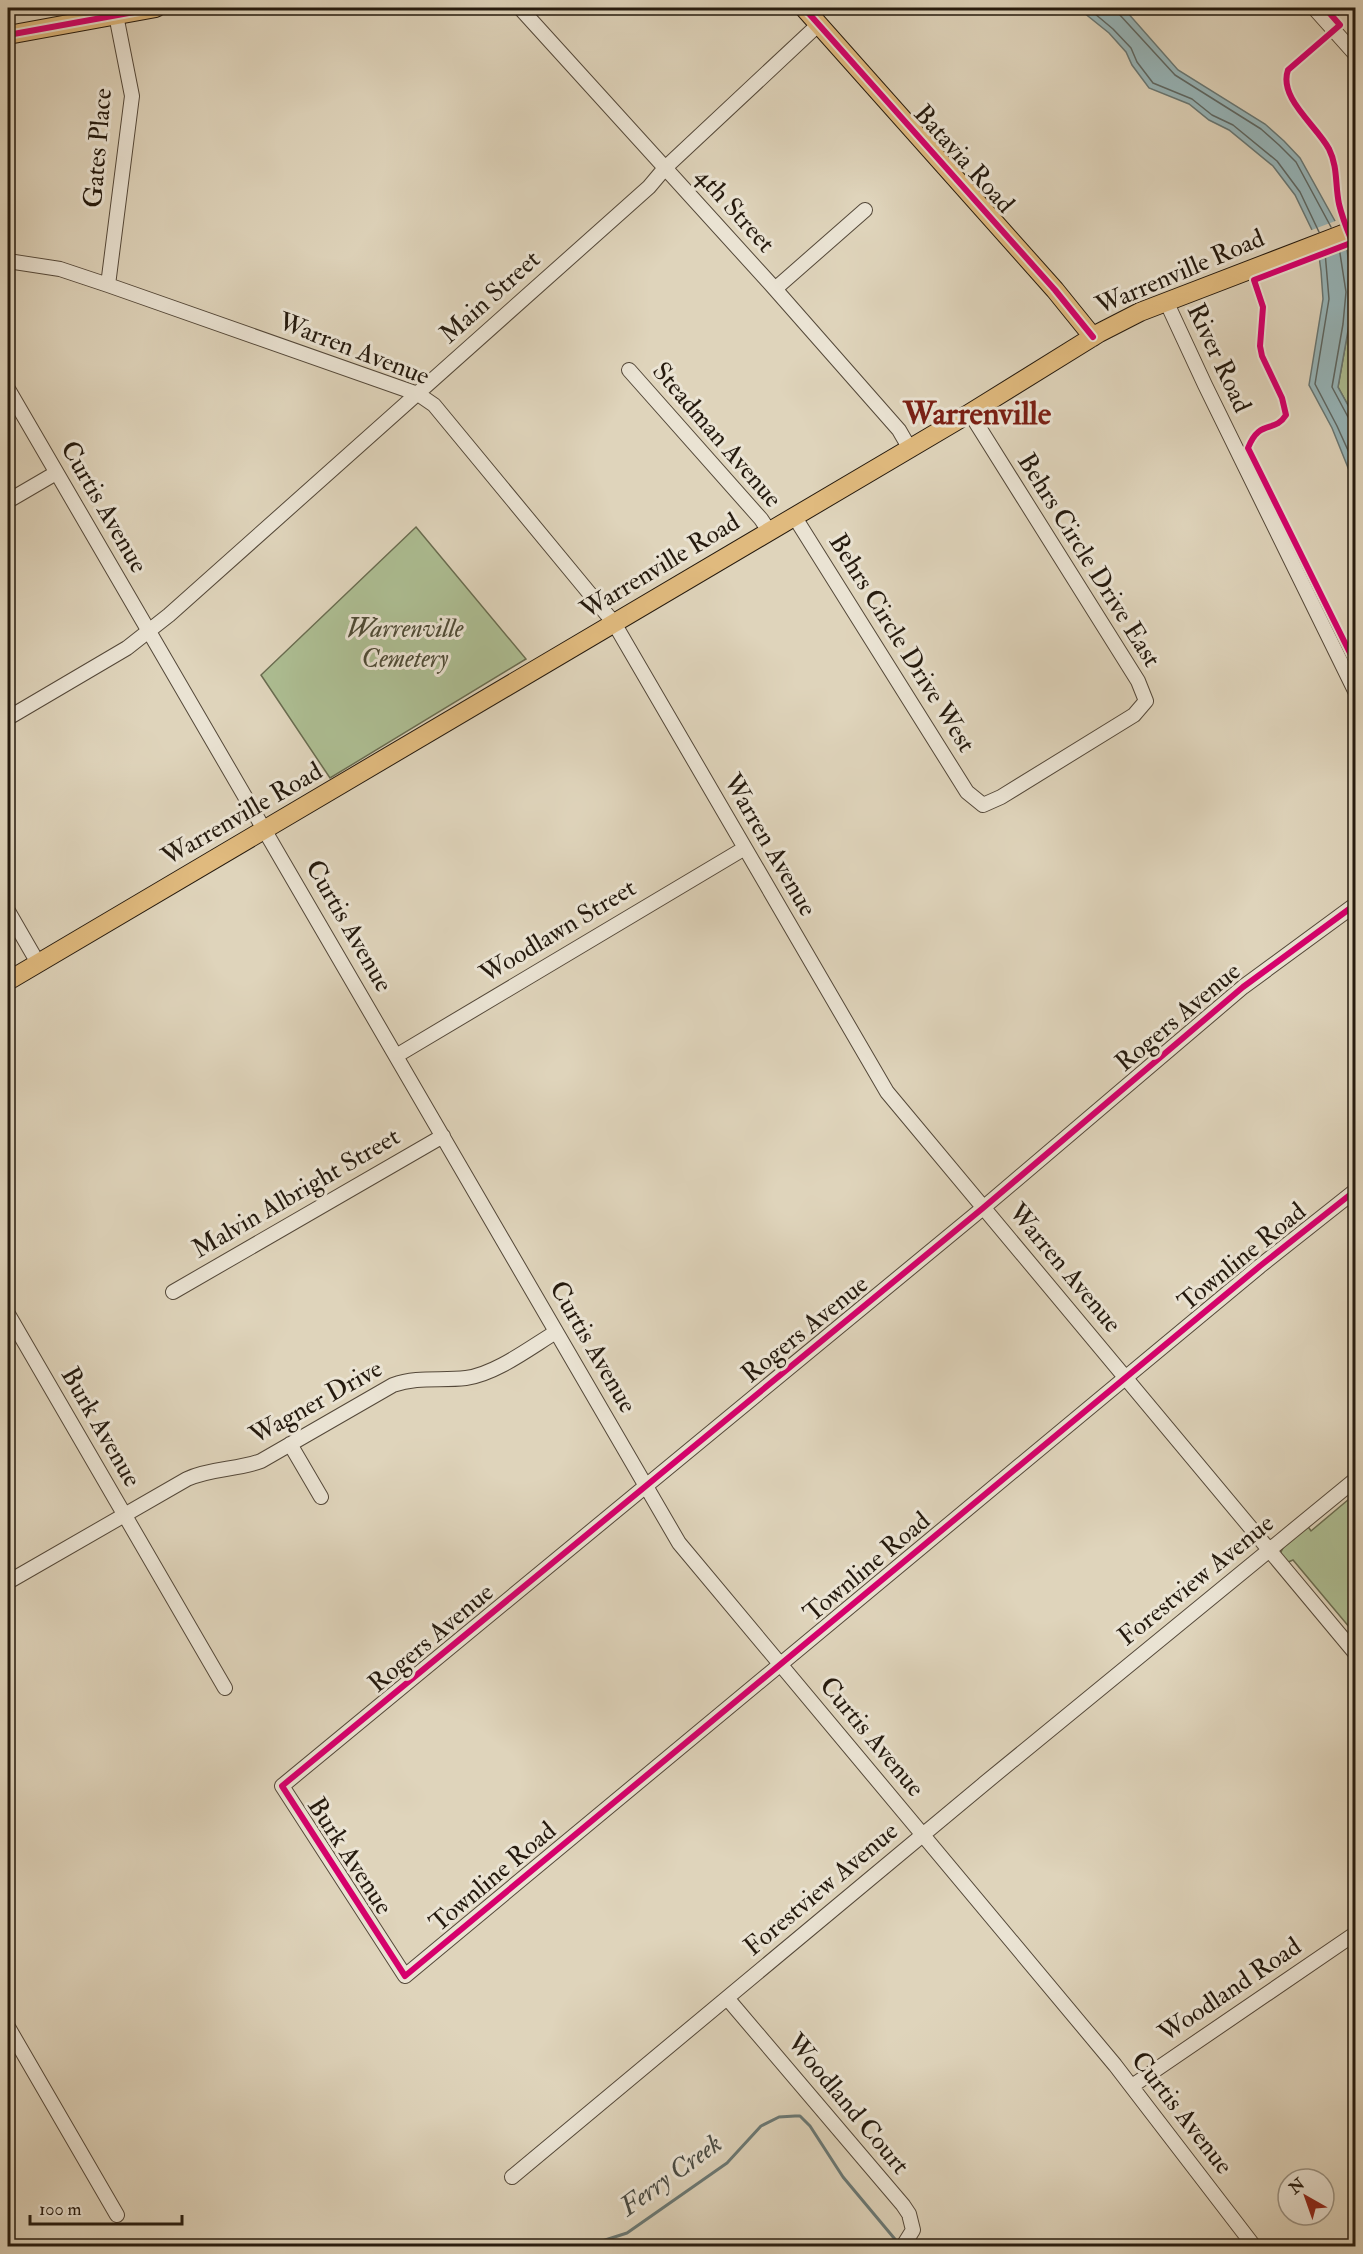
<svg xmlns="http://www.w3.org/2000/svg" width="1363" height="2254" font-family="'IM FELL Double Pica',serif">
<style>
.green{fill:#adbe93;stroke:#696c50;stroke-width:1.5}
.water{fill:#97b6ba;stroke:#697875;stroke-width:1.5}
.pier{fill:#dfd4bb}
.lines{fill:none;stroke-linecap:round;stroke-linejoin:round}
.shore{stroke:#5e6864;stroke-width:1.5}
.stream{stroke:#697875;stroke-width:3}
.minor-casing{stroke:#544839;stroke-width:16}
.major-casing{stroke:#251a0e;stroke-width:20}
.minor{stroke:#eae3d3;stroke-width:14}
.major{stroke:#e0ba7e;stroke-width:18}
.cycleway-casing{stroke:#eae3d3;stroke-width:10}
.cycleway{stroke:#d6006c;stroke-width:6}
.labels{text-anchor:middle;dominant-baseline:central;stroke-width:6;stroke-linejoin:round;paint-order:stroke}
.street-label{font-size:26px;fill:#251a0e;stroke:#eae3d3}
.park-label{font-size:26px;font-style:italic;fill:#4e4b36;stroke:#eae3d3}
.water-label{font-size:27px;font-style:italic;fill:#474942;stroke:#eae3d3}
.district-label{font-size:32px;font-weight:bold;fill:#7a1f14;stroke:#eae3d3}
</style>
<rect width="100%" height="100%" fill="#dfd4bb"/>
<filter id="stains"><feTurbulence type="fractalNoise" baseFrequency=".00333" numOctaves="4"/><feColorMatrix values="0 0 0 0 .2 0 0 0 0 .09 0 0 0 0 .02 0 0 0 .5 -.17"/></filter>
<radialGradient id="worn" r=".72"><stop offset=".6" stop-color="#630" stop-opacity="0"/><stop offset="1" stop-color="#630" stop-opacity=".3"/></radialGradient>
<path class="green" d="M1355 246V418L1338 387 1349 325 1352 291 1347 249Z
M416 527 526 659 330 778 261 675Z
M1355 1494V1634L1293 1560 1286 1563 1280 1554 1285 1544 1307 1525 1311 1531Z"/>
<path class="water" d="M1078 8H1119L1127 12 1178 70 1265 124 1284 141 1300 158 1335 221 1347 249 1352 291 1349 325 1338 387 1355 418V485L1332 428 1309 385 1323 299 1321 271 1318 249 1312 230 1295 195 1273 166 1229 130 1209 120 1189 104 1149 88 1132 65 1126 52 1109 33Z"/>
<path class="pier" d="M1338 220 1349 248 1317 261 1309 231Z"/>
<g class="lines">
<path class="shore" d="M1088 8 1113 29 1131 48 1137 62 1153 83 1192 99 1212 115 1233 125 1277 161 1300 192 1319 232
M1117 8 1119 14 1175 75 1261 129 1279 145 1296 162 1331 227
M1339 247 1346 292 1343 324 1332 387 1348 417 1356 419
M1325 252 1329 299 1315 384 1337 426 1356 468"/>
<path class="stream" d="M572 2246 602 2241 627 2233 727 2163 761 2126 779 2117 795 2116H800L810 2126 843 2177 899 2244"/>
<g class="minor-casing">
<path id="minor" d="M520 8 775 289 899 430 910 449
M1314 8 1356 55
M1323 18 1335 8
M8 261 60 269 108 285 418 394 434 405 614 623 887 1092 1356 1654
M108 285 132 96 116 15
M775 289 865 210
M1166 301 1205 385 1356 693
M629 370 761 519 769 531
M8 389 679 1543 1115 2065 1254 2246
M8 501 56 473
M794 516 967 792 983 805 1001 797 1134 715 1146 701 1138 681 970 413
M8 718 127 648 169 615 649 187 665 168 819 24
M1356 904 1243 987 983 1208 282 1786 405 1976 1260 1266 1356 1190
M8 911 38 963
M396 1056 745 848
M173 1292 443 1136
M8 1314 225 1688
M290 1444 321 1497
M8 1582 187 1479C211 1468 237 1470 261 1461L393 1385C418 1376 441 1381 466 1378 496 1374 531 1347 556 1332
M727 1998 903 2205 909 2214 913 2230 903 2246
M8 2027 117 2215
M1132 2086 1356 1933
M512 2177 985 1783 1356 1479"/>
</g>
<g class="major-casing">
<path id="major" d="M804 8 1055 290 1093 337
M8 35 156 8
M8 981 970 413 1099 333 1140 312 1356 229"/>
</g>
<use href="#minor" class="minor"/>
<use href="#major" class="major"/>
<g class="cycleway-casing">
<path id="cycleway" d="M804 8 1055 290 1093 337
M1325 8 1340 25 1288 70C1278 98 1317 126 1329 149 1338 167 1335 185 1339 204 1343 221 1350 236 1356 252
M8 35 156 8
M1356 241 1254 280 1263 307 1260 346 1262 356 1282 398 1286 415C1274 434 1260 418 1248 448L1356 665
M1356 904 1243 987 983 1208 282 1786 405 1976 1260 1266 1356 1190"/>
</g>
<use href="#cycleway" class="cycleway"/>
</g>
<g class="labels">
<g class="street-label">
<text transform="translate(98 148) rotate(-85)">Gates Place</text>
<text transform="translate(964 159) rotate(48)">Batavia Road</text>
<text transform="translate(735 210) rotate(48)">4th Street</text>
<text transform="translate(1180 272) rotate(-23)">Warrenville Road</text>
<text transform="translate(490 297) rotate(-42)">Main Street</text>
<text transform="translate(354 349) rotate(21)">Warren Avenue</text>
<text transform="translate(1219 358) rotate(65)">River Road</text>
<text transform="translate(717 435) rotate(49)">Steadman Avenue</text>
<text transform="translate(104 507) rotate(60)">Curtis Avenue</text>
<text transform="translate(1089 560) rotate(58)">Behrs Circle Drive East</text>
<text transform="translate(660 566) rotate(-31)">Warrenville Road</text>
<text transform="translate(902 643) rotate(58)">Behrs Circle Drive West</text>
<text transform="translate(242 814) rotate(-30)">Warrenville Road</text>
<text transform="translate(770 845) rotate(60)">Warren Avenue</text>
<text transform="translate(349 926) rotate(60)">Curtis Avenue</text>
<text transform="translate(558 931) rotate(-31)">Woodlawn Street</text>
<text transform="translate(1178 1017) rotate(-40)">Rogers Avenue</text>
<text transform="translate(296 1193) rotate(-30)">Malvin Albright Street</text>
<text transform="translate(1242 1257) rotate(-39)">Townline Road</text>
<text transform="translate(1065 1268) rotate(50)">Warren Avenue</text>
<text transform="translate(805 1329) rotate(-39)">Rogers Avenue</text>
<text transform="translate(593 1347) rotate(60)">Curtis Avenue</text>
<text transform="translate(316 1402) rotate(-29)">Wagner Drive</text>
<text transform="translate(101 1427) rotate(60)">Burk Avenue</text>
<text transform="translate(867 1567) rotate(-40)">Townline Road</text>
<text transform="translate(1196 1580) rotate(-39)">Forestview Avenue</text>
<text transform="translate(431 1638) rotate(-40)">Rogers Avenue</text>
<text transform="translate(872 1737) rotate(50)">Curtis Avenue</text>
<text transform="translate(350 1856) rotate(57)">Burk Avenue</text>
<text transform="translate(493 1877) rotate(-40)">Townline Road</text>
<text transform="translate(821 1889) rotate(-40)">Forestview Avenue</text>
<text transform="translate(1230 1990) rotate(-34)">Woodland Road</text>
<text transform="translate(848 2104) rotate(50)">Woodland Court</text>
<text transform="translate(1182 2113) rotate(52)">Curtis Avenue</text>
</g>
<g class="park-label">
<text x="405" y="629">Warrenville<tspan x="405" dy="30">Cemetery</tspan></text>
</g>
<g class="water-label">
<text transform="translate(671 2175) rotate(-36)">Ferry Creek</text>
</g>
<g class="district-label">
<text x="977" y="414">Warrenville</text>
</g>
</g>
<rect width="1363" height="2254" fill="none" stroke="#dfd4bb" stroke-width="30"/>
<rect x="9" y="9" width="1345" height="2236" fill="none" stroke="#251a0e" stroke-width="3"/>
<rect x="15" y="15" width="1333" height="2224" fill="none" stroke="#251a0e" stroke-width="1.5"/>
<g transform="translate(1306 2197) rotate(320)"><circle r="28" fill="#eae3d3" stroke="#9b9384" stroke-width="1.5"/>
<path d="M0-4.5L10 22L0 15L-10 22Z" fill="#8f2418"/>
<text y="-9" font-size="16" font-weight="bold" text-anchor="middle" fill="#251a0e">N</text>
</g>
<path d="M30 2215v9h152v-9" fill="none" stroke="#251a0e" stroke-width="3"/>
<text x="39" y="2215" font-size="18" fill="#251a0e" stroke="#eae3d3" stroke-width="4.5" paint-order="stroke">100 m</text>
<rect width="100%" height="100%" filter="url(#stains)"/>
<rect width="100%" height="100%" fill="url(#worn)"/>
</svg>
